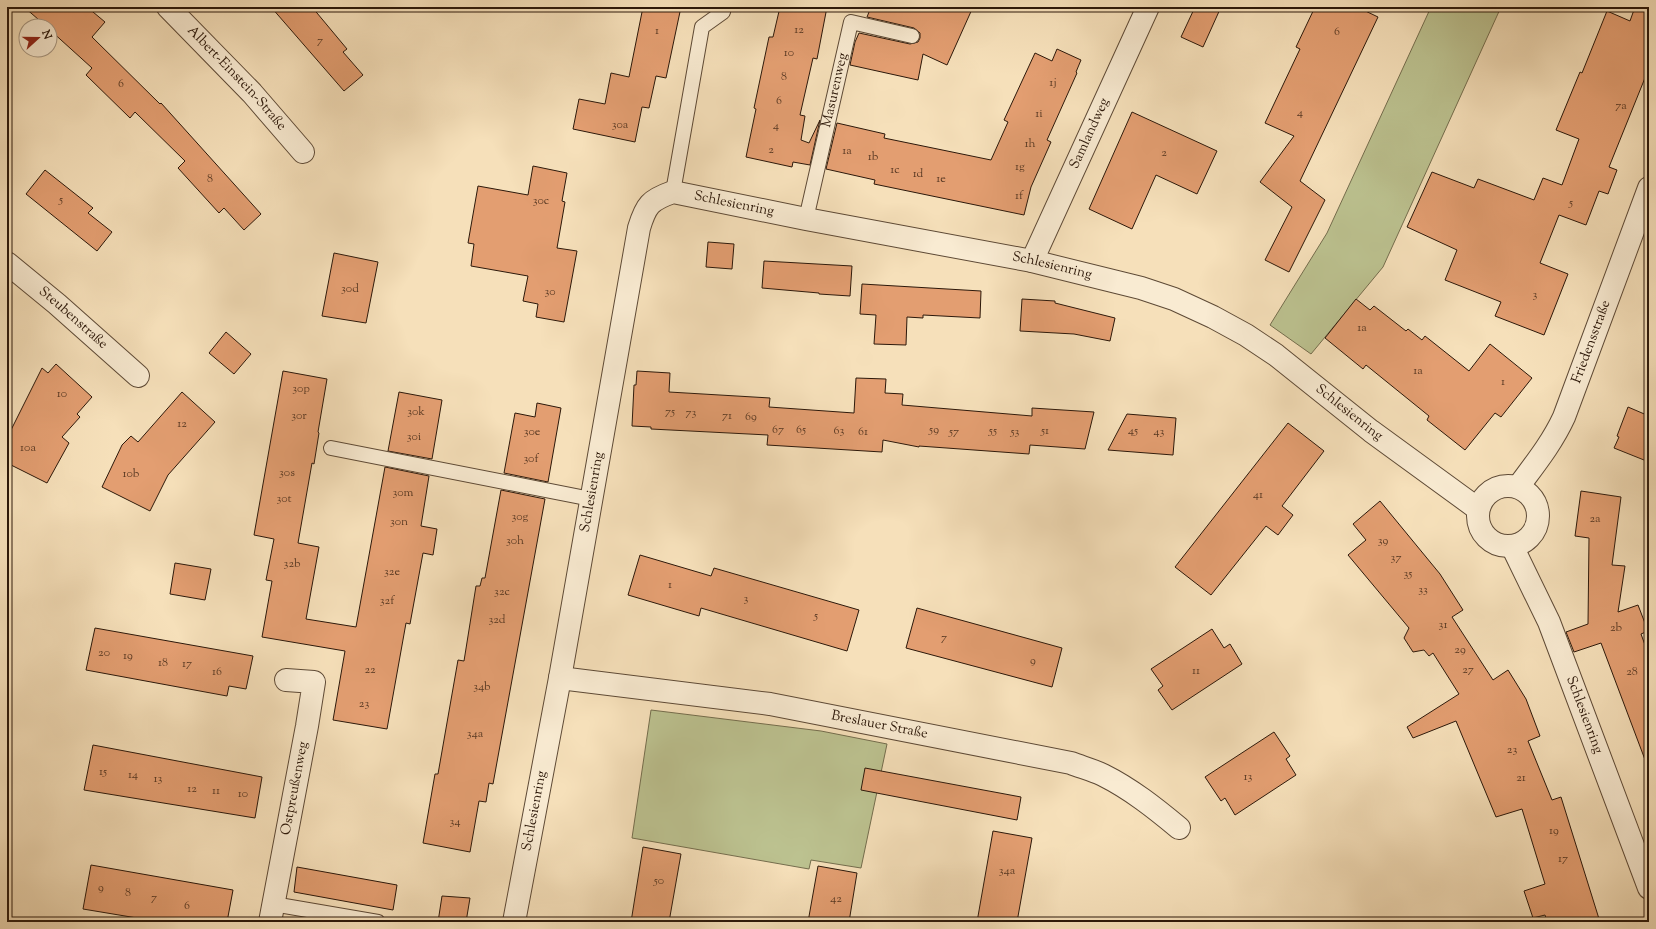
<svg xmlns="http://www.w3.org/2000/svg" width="1656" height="929" font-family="'Sorts Mill Goudy',serif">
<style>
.green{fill:#bcc290;stroke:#746d4d}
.building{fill:#e39e71;stroke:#2c180a}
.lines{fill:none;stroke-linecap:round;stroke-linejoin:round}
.lane-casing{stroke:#5e4a36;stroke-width:16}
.street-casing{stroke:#5e4a36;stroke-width:24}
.lane{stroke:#f9ebd2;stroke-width:14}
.street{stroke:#f9ebd2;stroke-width:22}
.labels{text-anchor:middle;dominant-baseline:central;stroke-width:4;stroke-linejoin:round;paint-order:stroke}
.number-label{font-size:12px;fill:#5a3a24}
.street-label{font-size:14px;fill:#2c180a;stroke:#f9ebd2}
</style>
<rect width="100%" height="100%" fill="#f6e0ba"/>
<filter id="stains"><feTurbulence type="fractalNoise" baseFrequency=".005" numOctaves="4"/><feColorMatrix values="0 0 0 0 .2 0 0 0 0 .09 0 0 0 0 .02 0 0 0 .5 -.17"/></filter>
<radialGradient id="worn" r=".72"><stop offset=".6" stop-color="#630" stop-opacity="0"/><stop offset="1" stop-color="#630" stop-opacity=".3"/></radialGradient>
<path class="green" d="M1431 7H1501L1383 267 1311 354 1270 325 1327 233Z
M651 710 821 731 887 744 861 868 811 860 809 869 632 838Z"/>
<path class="building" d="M24 7H87L105 22 92 37 160 104 161 103 261 214 244 230 224 208 219 213 178 168 185 161 135 112 130 118 86 75 92 68 50 30V26H46Z
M271 7H312L347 49 343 52 363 75 344 91Z
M643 7H681L666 78 656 76 649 108 642 107 635 142 573 129 579 99 605 104 611 73 629 77Z
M780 7H827L817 59 813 58 800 115 805 116 801 140 809 143 820 120 810 165 793 162 792 167 746 157 756 109 754 108 769 37H773Z
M871 7H973L947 65 923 54 918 80 850 65 855 42 859 33 910 44 918 42 920 38V33L914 28 867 17Z
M1195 7H1221L1203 47 1181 37Z
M1315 7H1357L1378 17 1300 181 1325 200 1289 272 1265 260 1292 207 1260 182 1294 136 1265 123 1300 49 1296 47Z
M1635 7H1649V68L1609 167 1617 170 1608 194 1599 191 1586 225 1559 215 1540 263 1568 274 1544 335 1495 316 1501 302 1445 280 1457 250 1407 227 1432 172 1474 188 1478 179 1534 200 1543 178 1562 185 1579 139 1556 130 1580 72 1582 73 1607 11 1630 21Z
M1057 49 1081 60 1076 72 1077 73 1047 140 1051 142 1031 187 1024 215 874 184 875 180 826 169 837 123 885 134 884 138 991 160 1008 122 1004 120 1035 53 1052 61Z
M1132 112 1217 151 1197 194 1156 175 1132 229 1089 209Z
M533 166 567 173 562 201 565 202 557 248 577 251 564 322 536 317 538 304 523 301 528 276 471 266 474 244 468 243 478 186 528 195Z
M45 170 93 208 88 213 112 232 97 251 26 194Z
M708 242 734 244 732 269 706 267Z
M334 253 378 262 366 323 322 316Z
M764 261 852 266 850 296 819 294V293L762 288Z
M862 284 981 291 980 318 923 315V318L907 317 906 345 874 344 876 315 860 314Z
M1022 299 1055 301V303L1115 318 1110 341 1074 334 1020 331Z
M1356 299 1370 310 1374 306 1406 331 1408 329 1422 340 1425 336 1469 371 1490 344 1532 378 1501 417 1495 413 1465 450 1427 420 1429 416 1366 365 1363 369 1325 338Z
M226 332 251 354 234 374 209 353Z
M56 364 92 397 77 414 80 417 62 437 69 443 47 483 7 463V438L42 368 48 373Z
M283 371 327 379 318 432 319 433 314 464 312 463 298 543 319 547 306 619 356 627 385 467 429 476 421 526 437 529 433 555 423 553 410 624 406 623 387 729 333 720 345 651 262 637 272 581 266 580 274 539 254 535Z
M637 371 670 373 669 392 770 398 769 407 854 413 856 378 886 379 885 393 903 394 902 405 1032 416V408L1094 412 1085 449 1030 445 1029 454 919 446V447L883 440 882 452 767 445 768 435 651 429V427L632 426 634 385H636Z
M182 392 215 422 168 475 150 511 102 487 122 445 131 436 138 442Z
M399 392 442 400 432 459 388 451Z
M537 403 561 408 548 482 504 473 515 413 535 417Z
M1628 407 1649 416V462L1614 448 1619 437 1617 436Z
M1127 414 1176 418 1173 455 1108 450Z
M1288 423 1324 451 1282 506 1293 515 1278 535 1266 526 1211 595 1175 567Z
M501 490 545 499 493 784 489 783 486 802 479 801 470 852 423 843 435 774H438L458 660 464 661 476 586H480L482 578H485Z
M1581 491 1621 497 1612 565 1625 566 1618 612 1638 605 1648 631 1641 634 1649 656V764L1647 765 1601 643 1574 652 1566 632 1588 624 1589 538 1575 536Z
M1380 501 1440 574 1463 610 1452 617 1493 680 1508 670 1526 699 1540 736 1528 741 1552 800 1561 797 1600 922H1547L1545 915 1533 918 1524 891 1545 884 1522 809 1496 817 1456 721 1413 738 1407 727 1459 694 1433 653 1429 656 1424 650 1413 652 1404 638 1409 628 1348 555 1366 540 1353 524Z
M640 555 711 576 714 568 859 610 847 651 701 608 699 616 628 595Z
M175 563 211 569 205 600 170 594Z
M917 608 1062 648 1052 687 906 648Z
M95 628 253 656 246 689 229 686 227 696 86 670Z
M1212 629 1224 648 1230 644 1242 664 1172 710 1158 690 1163 686 1151 669Z
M1274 732 1290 756 1286 759 1296 775 1235 815 1225 798 1221 801 1205 777Z
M93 745 262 777 255 818 84 790Z
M865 768 1021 797 1017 820 861 790Z
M993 831 1032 838 1017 922H977Z
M643 847 681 854 669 922H631Z
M91 865 233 890 227 922H161L83 909Z
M818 866 857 873 849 922H808Z
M297 867 397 885 393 910 294 892Z
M442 896 470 898 466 922H438Z"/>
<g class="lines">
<g class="lane-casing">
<g id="lane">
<path d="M673 192 702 27 723 12 724 7"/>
<path id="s1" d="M806 219 851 22 912 36"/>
<path d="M331 448 591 499"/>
<path d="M273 904 378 922"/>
</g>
</g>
<g class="street-casing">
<g id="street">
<path id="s2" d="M168 7 252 93 303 152"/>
<path id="s3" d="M1032 261 1148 7"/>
<path id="s4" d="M7 263 57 304 138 376"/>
<circle cx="1508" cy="516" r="30"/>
<path id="s5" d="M1518 487C1535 464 1552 443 1564 417L1649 188"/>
<path id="s6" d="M1512 546 1549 622 1649 888"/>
<path id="s7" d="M560 678 770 704 1071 763C1081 767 1093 770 1103 775 1131 789 1155 808 1179 828"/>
<path id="s8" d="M270 922 307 726 314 682 286 680"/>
<path id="s9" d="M514 922 560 678 639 228C646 205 650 200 673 192L806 219 1032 261 1141 288 1174 299 1213 317 1246 335 1276 355 1371 431 1478 509"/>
</g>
</g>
<use href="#lane" class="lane"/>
<use href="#street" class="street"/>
</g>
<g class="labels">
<g class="number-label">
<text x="799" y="30">12</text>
<text x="657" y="31">1</text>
<text x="1337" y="32">6</text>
<text x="320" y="41">7</text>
<text x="789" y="53">10</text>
<text x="784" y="77">8</text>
<text x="1053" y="83">1j</text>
<text x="121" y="84">6</text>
<text x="779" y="101">6</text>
<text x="1621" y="106">7a</text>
<text x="1300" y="113">4</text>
<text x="1039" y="114">1i</text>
<text x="620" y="125">30a</text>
<text x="776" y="126">4</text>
<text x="1030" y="144">1h</text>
<text x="771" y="150">2</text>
<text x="847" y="151">1a</text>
<text x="1164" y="153">2</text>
<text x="873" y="157">1b</text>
<text x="1020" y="167">1g</text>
<text x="895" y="170">1c</text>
<text x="918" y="174">1d</text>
<text x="210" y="179">8</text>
<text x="941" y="179">1e</text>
<text x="1019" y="196">1f</text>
<text x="61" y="200">5</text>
<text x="541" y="201">30c</text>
<text x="1571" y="203">5</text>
<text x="350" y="289">30d</text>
<text x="550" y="292">30</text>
<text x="1535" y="295">3</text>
<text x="1362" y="328">1a</text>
<text x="1418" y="371">1a</text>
<text x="1503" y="382">1</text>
<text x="301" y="389">30p</text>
<text x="62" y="394">10</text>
<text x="416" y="412">30k</text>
<text x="670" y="412">75</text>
<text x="691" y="413">73</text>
<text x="299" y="416">30r</text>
<text x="727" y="416">71</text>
<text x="751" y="417">69</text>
<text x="182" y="424">12</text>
<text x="778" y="430">67</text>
<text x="801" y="430">65</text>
<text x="934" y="430">59</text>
<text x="839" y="431">63</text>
<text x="993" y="431">55</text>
<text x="1045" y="431">51</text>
<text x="1133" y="431">45</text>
<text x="532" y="432">30e</text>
<text x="863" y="432">61</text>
<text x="954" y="432">57</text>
<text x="1015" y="432">53</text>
<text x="1159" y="432">43</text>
<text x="414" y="437">30i</text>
<text x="28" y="448">10a</text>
<text x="531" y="459">30f</text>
<text x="287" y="473">30s</text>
<text x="131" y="474">10b</text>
<text x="403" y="493">30m</text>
<text x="1258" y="495">41</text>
<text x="284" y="499">30t</text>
<text x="520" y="517">30g</text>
<text x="1595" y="519">2a</text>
<text x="399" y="522">30n</text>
<text x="515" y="541">30h</text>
<text x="1383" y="541">39</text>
<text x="1396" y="558">37</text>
<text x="292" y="564">32b</text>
<text x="392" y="572">32e</text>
<text x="1408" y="574">35</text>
<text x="670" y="585">1</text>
<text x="1423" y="590">33</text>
<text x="502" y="592">32c</text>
<text x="746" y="599">3</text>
<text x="387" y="601">32f</text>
<text x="816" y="616">5</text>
<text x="497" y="620">32d</text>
<text x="1443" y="625">31</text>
<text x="1616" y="628">2b</text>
<text x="944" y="638">7</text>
<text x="1460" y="650">29</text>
<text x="104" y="653">20</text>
<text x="128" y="656">19</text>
<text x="1033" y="661">9</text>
<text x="163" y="663">18</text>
<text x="187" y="664">17</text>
<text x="370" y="670">22</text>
<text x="1468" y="670">27</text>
<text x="1196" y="671">11</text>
<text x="217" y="672">16</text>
<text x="1632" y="672">28</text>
<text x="482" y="687">34b</text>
<text x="364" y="704">23</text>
<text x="475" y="734">34a</text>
<text x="1512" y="750">23</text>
<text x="103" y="772">15</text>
<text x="133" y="775">14</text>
<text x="1248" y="777">13</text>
<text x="1521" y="778">21</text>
<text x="158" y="779">13</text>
<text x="192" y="789">12</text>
<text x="216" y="791">11</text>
<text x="243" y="794">10</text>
<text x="455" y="822">34</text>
<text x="1554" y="831">19</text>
<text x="1563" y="859">17</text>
<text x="1007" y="871">34a</text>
<text x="659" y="881">50</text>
<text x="101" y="888">9</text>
<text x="128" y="893">8</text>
<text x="154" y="898">7</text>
<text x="836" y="899">42</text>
<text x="187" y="906">6</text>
</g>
<g class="street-label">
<text stroke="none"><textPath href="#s2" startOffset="99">Albert-Einstein-Straße</textPath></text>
<text stroke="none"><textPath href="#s1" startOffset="132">Masurenweg</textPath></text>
<text stroke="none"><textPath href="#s3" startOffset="140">Samlandweg</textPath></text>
<text stroke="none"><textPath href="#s9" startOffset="820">Schlesienring</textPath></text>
<text stroke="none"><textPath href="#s9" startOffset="1144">Schlesienring</textPath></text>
<text stroke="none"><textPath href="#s4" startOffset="86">Steubenstraße</textPath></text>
<text stroke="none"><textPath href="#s5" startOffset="164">Friedensstraße</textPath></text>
<text stroke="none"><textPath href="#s9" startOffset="1480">Schlesienring</textPath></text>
<text stroke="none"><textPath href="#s9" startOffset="437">Schlesienring</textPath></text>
<text stroke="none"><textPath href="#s6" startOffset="184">Schlesienring</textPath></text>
<text stroke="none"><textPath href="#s7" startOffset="323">Breslauer Straße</textPath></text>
<text stroke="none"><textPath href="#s8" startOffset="136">Ostpreußenweg</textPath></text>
<text stroke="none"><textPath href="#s9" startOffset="113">Schlesienring</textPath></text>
</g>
</g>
<rect width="1656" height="929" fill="none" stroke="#f6e0ba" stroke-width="24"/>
<rect x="8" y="8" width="1640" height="913" fill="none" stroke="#2c180a" stroke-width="2"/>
<rect x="12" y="12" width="1632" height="905" fill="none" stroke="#2c180a"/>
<g transform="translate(38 38) rotate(69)"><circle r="19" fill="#f9ebd2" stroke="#a79782"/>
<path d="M0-3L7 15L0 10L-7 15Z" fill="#8f2418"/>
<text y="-6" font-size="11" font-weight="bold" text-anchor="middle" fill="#2c180a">N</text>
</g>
<rect width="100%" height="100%" filter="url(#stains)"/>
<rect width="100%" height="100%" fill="url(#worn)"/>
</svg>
